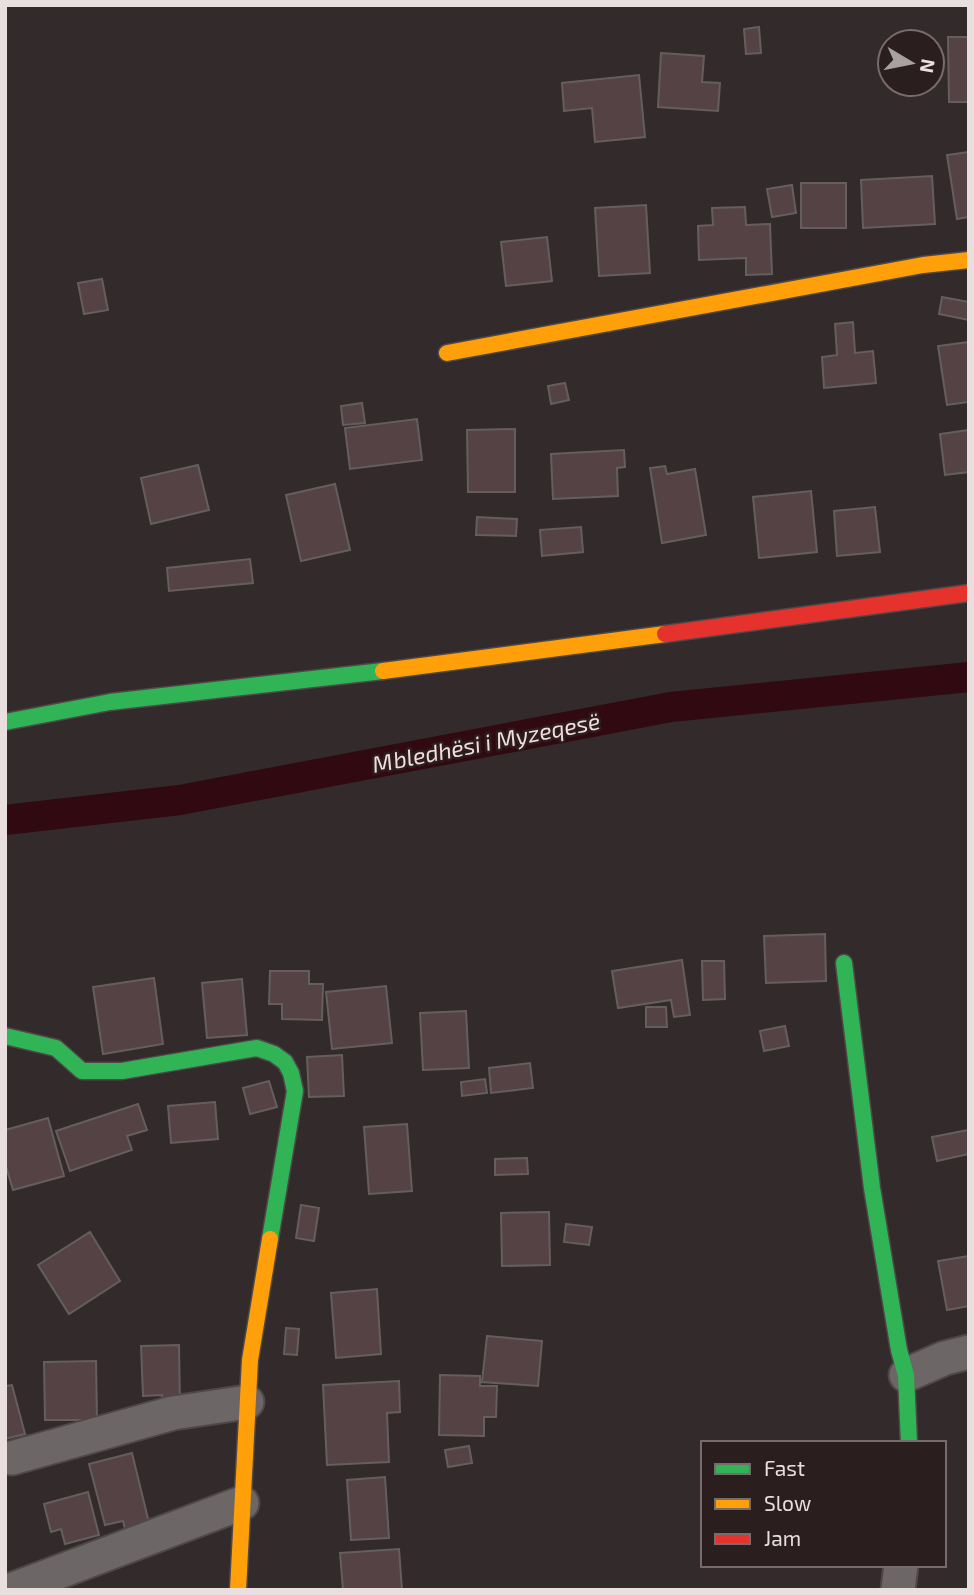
<svg xmlns="http://www.w3.org/2000/svg" width="974" height="1595" font-family="'Exo 2',sans-serif">
<style>
.lines{fill:none;stroke-linecap:round;stroke-linejoin:round}
.canal{stroke:#310910;stroke-width:30}
.building{fill:#554244;stroke:#655e5f;stroke-width:2}
.street-casing{stroke:#4f4848;stroke-width:37}
.fast-casing{stroke:#4f4848;stroke-width:19}
.slow-casing{stroke:#4f4848;stroke-width:19}
.jam-casing{stroke:#4f4848;stroke-width:19}
.street{stroke:#6c6666;stroke-width:33}
.fast{stroke:#30b455;stroke-width:16}
.slow{stroke:#ff9f0a;stroke-width:16}
.jam{stroke:#e5322d;stroke-width:16}
.labels{text-anchor:middle;dominant-baseline:central;stroke-width:5;stroke-linejoin:round;paint-order:stroke}
.water-label{font-size:23px;font-style:italic;fill:#f5dbdc;stroke:#2b1e1e}
</style>
<rect width="100%" height="100%" fill="#322a2b"/>
<g class="lines">
<path class="canal" d="M5 820 180 800 671 707 969 677"/>
</g>
<path class="building" d="M759 27 761 53 746 54 744 29Z
M948 37H969V102H949Z
M661 53 704 56 702 82 720 83 718 111 658 107Z
M639 75 645 137 595 142 592 108 564 111 562 83Z
M969 152V217L957 219 947 155Z
M932 176 935 224 863 228 861 180Z
M801 183H846V228H801Z
M792 185 796 213 772 217 767 189Z
M646 205 650 273 599 276 595 208Z
M745 207 746 225 770 224 772 274 746 275V258L699 260 698 226 713 225 712 208Z
M547 237 552 281 506 286 501 242Z
M102 279 108 310 84 314 78 283Z
M942 297 969 302V320L939 314Z
M853 322 855 353 873 351 876 383 824 388 822 357 837 355 835 324Z
M969 342V402L947 405 938 346Z
M565 383 569 400 551 404 548 386Z
M362 403 365 423 343 425 341 406Z
M417 419 422 460 350 469 345 428Z
M515 429V492H468L467 430Z
M969 430V472L945 475 940 434Z
M624 450 625 467 617 468 618 496 553 499 551 454Z
M198 465 209 510 151 524 141 478Z
M665 466 667 474 695 469 706 535 662 543 650 468Z
M335 484 350 550 301 561 286 495Z
M811 491 817 552 759 558 753 497Z
M875 507 880 552 837 556 834 511Z
M477 517 517 519 516 536 476 535Z
M581 527 583 552 542 556 540 530Z
M250 559 253 583 169 591 167 568Z
M825 934 826 981 766 983 764 936Z
M682 960 690 1015 674 1017 671 1000 618 1008 612 971Z
M702 961H724L725 999 703 1000Z
M270 971H309V984H323L322 1020 282 1019V1004H269Z
M154 978 163 1044 103 1054 93 987Z
M242 979 247 1035 207 1038 202 983Z
M386 986 392 1043 332 1049 326 992Z
M646 1007H666L667 1027H646Z
M466 1011 469 1068 423 1070 420 1013Z
M785 1026 789 1046 764 1051 760 1031Z
M342 1055 344 1096 309 1097 307 1057Z
M530 1063 533 1088 491 1093 489 1068Z
M485 1079 487 1093 462 1096 461 1082Z
M269 1081 277 1107 250 1114 243 1088Z
M215 1102 218 1139 171 1143 168 1106Z
M138 1104 147 1130 127 1136 132 1150 70 1171 56 1131Z
M48 1118 64 1176 13 1190 5 1163V1130Z
M407 1124 412 1191 369 1194 364 1127Z
M968 1130 969 1154 937 1161 932 1137Z
M527 1158 528 1174 495 1175V1159Z
M301 1205 319 1208 314 1241 296 1238Z
M549 1212 550 1265 502 1266 501 1213Z
M566 1224 592 1227 589 1245 564 1242Z
M90 1232 120 1281 69 1314 38 1265Z
M969 1256V1306L947 1310 938 1261Z
M377 1289 381 1354 336 1358 331 1293Z
M286 1328 299 1329 297 1355 284 1354Z
M487 1336 542 1341 538 1386 482 1382Z
M179 1345 180 1406 162 1407V1395L143 1396 141 1346Z
M96 1361 97 1420H45L44 1362Z
M440 1375 480 1376V1386H497L496 1417H484V1436L439 1435Z
M399 1381 400 1412 387 1413 389 1462 327 1465 323 1385Z
M12 1385 25 1434 5 1439V1386Z
M469 1446 472 1463 448 1467 445 1450Z
M132 1453 150 1527 126 1533 123 1521 105 1525 89 1464Z
M385 1477 389 1538 351 1540 347 1480Z
M88 1492 99 1535 65 1544 61 1529 51 1532 44 1504Z
M399 1549 402 1590H343L340 1553Z"/>
<g class="lines">
<g class="street-casing">
<path id="street" d="M906 1375 945 1358 969 1352
M12 1458 173 1413 247 1402
M11 1590 242 1503
M898 1590 901 1565"/>
</g>
<g class="fast-casing">
<path id="fast" d="M5 722 110 702 383 671
M844 963 872 1188 899 1350 906 1375 909 1443
M5 1036 56 1048 82 1071H122L257 1048 274 1054 285 1062 291 1073 295 1091 270 1239"/>
</g>
<g class="slow-casing">
<path id="slow" d="M447 353 923 265 969 260
M383 671 665 634
M238 1590 250 1360 270 1239"/>
</g>
<g class="jam-casing">
<path id="jam" d="M665 634 969 593"/>
</g>
<use href="#street" class="street"/>
<use href="#fast" class="fast"/>
<use href="#slow" class="slow"/>
<use href="#jam" class="jam"/>
</g>
<g class="labels">
<g class="water-label">
<text transform="translate(486 742) rotate(-11)">Mbledhësi i Myzeqesë</text>
</g>
</g>
<rect width="974" height="1595" fill="none" stroke="#e9dfdf" stroke-width="14"/>
<rect x="701" y="1441" width="245" height="126" fill="#2b1e1e" stroke="#776b6b" stroke-width="2"/>
<rect x="715" y="1464" width="35" height="10" fill="#30b455" stroke="#776b6b" stroke-width="2"/>
<text x="764" y="1476" font-size="21" fill="#e9dfdf">Fast</text>
<rect x="715" y="1499" width="35" height="10" fill="#ff9f0a" stroke="#776b6b" stroke-width="2"/>
<text x="764" y="1511" font-size="21" fill="#e9dfdf">Slow</text>
<rect x="715" y="1534" width="35" height="10" fill="#e5322d" stroke="#776b6b" stroke-width="2"/>
<text x="764" y="1546" font-size="21" fill="#e9dfdf">Jam</text>
<g transform="translate(911 63) rotate(100)"><circle r="33" fill="#2b1e1e" stroke="#776b6b" stroke-width="2"/>
<path d="M0-5L12 26L0 18L-12 26Z" fill="#a9a0a0"/>
<text y="-10" font-size="19" font-weight="bold" text-anchor="middle" fill="#e9dfdf">N</text>
</g>
</svg>
